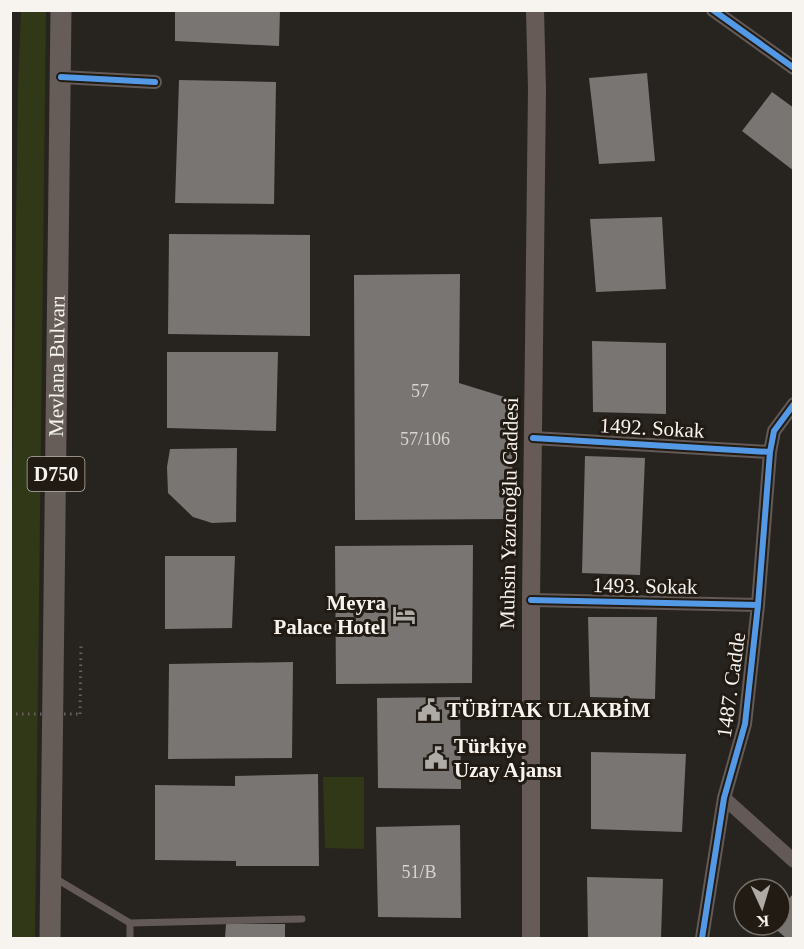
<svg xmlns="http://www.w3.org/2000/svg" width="804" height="949" font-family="'Times New Roman',serif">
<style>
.green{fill:#313817}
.building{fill:#787572}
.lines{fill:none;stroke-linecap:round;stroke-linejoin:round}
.path{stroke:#68605d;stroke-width:3;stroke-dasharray:1.5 4.5;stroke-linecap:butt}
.service{stroke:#635956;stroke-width:7}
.minor{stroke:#635956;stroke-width:14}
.secondary{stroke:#675b57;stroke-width:18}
.trunk{stroke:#665d59;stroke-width:21}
.path-bridge{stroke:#68605d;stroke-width:3;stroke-dasharray:1.5 4.5;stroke-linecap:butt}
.cycleway-casing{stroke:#211b14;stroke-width:10}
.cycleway{stroke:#5399e6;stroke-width:6}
.labels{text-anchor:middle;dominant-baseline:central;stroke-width:6;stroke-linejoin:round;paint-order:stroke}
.number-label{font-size:18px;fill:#d7d4cf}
.shield{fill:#211b14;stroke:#b7b2ad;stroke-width:1.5}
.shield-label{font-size:20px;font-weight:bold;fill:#f7f3ee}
.street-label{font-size:21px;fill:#f7f3ee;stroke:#211b14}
.poi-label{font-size:21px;font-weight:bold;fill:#f7f3ee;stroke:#211b14;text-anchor:start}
</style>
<rect width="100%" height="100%" fill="#272420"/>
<path class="green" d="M46 11 35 938H11V580L18 86 21 11Z
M323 777H364V849L325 848Z"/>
<path class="building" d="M175 10H280L279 46 175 41Z
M647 73 655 161 599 164 589 78Z
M179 80 276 82 274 204 175 203Z
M772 92 794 108V171L742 131Z
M662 217 666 289 596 292 590 219Z
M169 234 310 235V336L168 334Z
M460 274 459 383 511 399 513 519 355 520 354 275Z
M592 341 666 343V414L593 412Z
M167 352H278L276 431 167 428Z
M237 448 236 522 212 523 193 517 168 493 167 467 170 449Z
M585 456 645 458 640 575 582 573Z
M473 545 472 683 336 684 335 546Z
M165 556H235L232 628 165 629Z
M588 617H657L655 699 590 697Z
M293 662 292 758 168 759 169 664Z
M460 697 461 789 378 788 377 698Z
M591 752 686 754 682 832 591 829Z
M318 774 319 866H236V861L155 860V785L235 786V776Z
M460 825 461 918 378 917 376 827Z
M587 877 663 879 661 938H588Z
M794 893V938H786L771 925H780V908Z
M226 924H285V938H225Z"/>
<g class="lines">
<path class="path" d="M80 714 81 646"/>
<path class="service" d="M53 877 130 923V938
M130 923 302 919"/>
<path class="minor" d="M713 10 794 68
M61 77 155 82
M533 438 770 452
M531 600 758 605
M724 798 794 861
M702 938 724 798 745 724 758 605 770 452 774 431 794 404"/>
<path class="secondary" d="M531 938V600L537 89 535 10"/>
<path class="trunk" id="s1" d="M50 938 61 10"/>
<path class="path-bridge" d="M10 714H80"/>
<g class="cycleway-casing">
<path id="cycleway" d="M713 10 794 68
M61 77 155 82
M533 438 770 452
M531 600 758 605
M702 938 724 798 745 724 758 605 770 452 774 431 794 404"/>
</g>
<use href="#cycleway" class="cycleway"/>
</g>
<defs>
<g id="hotel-bare" transform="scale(1.8)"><path d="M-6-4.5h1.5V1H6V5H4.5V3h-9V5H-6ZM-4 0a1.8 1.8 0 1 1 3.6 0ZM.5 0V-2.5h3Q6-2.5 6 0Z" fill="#aeaba6" stroke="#211b14" stroke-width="2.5" paint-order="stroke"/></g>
<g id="civic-bare" transform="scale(1.8)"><path d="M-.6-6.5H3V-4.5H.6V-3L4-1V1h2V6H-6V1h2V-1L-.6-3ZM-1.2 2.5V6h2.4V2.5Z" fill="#aeaba6" stroke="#211b14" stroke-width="2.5" paint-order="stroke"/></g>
</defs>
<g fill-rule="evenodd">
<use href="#hotel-bare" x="404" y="615"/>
<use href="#civic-bare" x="429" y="710"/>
<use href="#civic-bare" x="436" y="758"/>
</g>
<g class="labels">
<g class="number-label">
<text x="420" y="391">57</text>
<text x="425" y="439">57/106</text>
<text x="419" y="872">51/B</text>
</g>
<rect class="shield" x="27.5" y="457" width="57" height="34" rx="4.5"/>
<g class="shield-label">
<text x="56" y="474">D750</text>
</g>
<g class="street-label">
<text stroke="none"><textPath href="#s1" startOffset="572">Mevlana Bulvarı</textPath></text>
<text transform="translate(652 428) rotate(3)">1492. Sokak</text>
<text transform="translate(509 513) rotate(-89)">Muhsin Yazıcıoğlu Caddesi</text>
<text transform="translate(645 586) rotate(1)">1493. Sokak</text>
<text transform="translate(731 685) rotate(-82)">1487. Cadde</text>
</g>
<g class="poi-label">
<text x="386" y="603" text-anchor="end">Meyra<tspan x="386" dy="24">Palace Hotel</tspan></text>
<text x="447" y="710">TÜBİTAK ULAKBİM</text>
<text x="454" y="746">Türkiye<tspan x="454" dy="24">Uzay Ajansı</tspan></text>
</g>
</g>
<rect width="804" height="949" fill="none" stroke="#f7f3ee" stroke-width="24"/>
<g transform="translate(762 907) rotate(176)"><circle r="28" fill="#211b14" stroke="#77716b" stroke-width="1.5"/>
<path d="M0-4.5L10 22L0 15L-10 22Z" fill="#aeaba6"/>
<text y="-9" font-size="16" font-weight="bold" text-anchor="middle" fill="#f7f3ee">K</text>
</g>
</svg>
